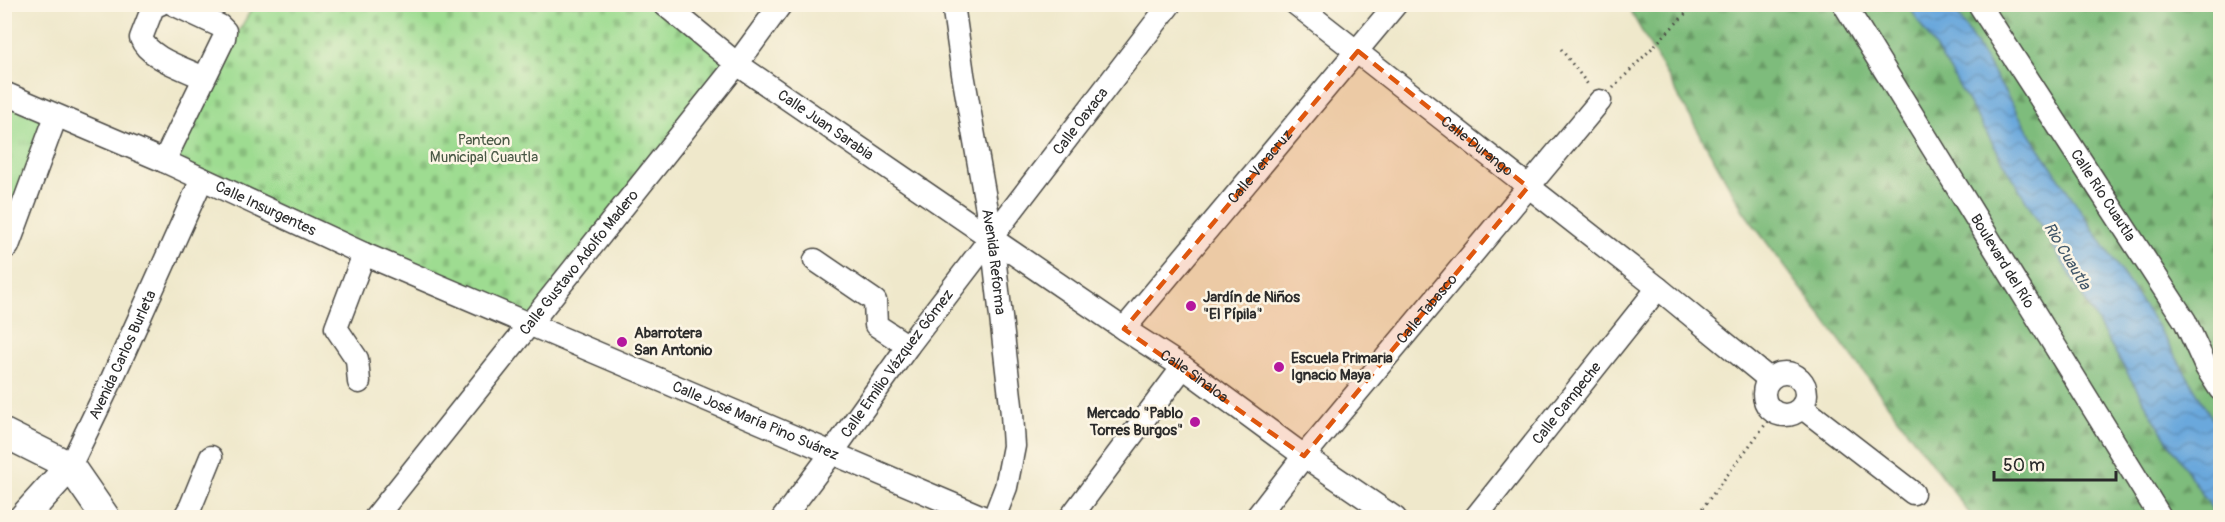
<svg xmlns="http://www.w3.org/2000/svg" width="2225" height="522" font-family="Pangolin,sans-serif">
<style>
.forest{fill:url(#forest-firs);stroke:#547453;stroke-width:1.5}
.cemetery{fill:url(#cemetery-stones);stroke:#64845e;stroke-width:1.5}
.park{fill:url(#park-tufts);stroke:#64845e;stroke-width:1.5}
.water{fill:url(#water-waves);stroke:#4b6a84;stroke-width:1.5}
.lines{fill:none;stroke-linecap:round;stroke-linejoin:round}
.minor-casing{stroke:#484743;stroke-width:25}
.major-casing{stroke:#484743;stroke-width:31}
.path{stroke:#484743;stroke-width:3;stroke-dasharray:1.5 4.5;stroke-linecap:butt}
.minor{stroke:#fff;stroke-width:22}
.major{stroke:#fff;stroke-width:28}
.marked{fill:#df570e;fill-opacity:0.2;stroke:#df570e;stroke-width:4.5;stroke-dasharray:12 8;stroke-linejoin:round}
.poi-dot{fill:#b5179e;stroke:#fcf5e5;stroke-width:2}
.labels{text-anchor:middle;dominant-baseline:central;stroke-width:5;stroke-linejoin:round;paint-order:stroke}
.street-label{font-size:15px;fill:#2b2b2b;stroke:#fcf5e5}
.park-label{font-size:15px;fill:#485744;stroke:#fcf5e5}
.poi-label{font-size:15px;font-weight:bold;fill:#2b2b2b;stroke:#fcf5e5;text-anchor:start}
.water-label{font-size:16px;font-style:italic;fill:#415769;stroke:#fcf5e5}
</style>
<defs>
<pattern id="forest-firs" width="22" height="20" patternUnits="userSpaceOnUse" patternTransform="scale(1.5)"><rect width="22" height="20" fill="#7ebc7b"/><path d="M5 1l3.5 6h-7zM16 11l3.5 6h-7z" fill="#679965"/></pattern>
<pattern id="cemetery-stones" width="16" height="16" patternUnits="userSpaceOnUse" patternTransform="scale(1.5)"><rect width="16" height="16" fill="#9edc91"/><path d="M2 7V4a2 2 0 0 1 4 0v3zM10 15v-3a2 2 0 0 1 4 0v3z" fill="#88bd7d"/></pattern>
<pattern id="park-tufts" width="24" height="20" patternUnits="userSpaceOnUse" patternTransform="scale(1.5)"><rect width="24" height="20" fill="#9edc91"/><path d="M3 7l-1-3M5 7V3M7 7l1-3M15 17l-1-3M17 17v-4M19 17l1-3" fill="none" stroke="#88bd7d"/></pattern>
<pattern id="water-waves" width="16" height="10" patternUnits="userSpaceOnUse" patternTransform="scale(1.5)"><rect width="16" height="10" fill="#6ba8dc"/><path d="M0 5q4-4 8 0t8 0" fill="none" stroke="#5889b3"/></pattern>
</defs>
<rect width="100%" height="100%" fill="#fcf5e5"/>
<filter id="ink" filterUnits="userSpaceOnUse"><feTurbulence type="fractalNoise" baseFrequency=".0167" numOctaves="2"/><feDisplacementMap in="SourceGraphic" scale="12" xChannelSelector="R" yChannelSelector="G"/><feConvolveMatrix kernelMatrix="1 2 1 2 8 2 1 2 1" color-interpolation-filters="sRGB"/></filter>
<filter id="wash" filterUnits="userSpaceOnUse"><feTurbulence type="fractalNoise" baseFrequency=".008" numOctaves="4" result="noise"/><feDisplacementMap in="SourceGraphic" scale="24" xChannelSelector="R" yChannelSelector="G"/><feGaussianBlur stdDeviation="1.35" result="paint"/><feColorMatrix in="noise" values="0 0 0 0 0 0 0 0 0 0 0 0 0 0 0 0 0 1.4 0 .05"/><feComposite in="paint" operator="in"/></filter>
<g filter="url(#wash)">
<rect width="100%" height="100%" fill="#efe8cb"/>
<path class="forest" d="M1627 5H2220V517H1972L1744 212Z"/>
<path class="cemetery" d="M254 5H664L737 64 529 325 164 161Z"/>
<path class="park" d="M4 93 56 116 4 244Z"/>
<path class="water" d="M1908 5H1952L2034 140 2165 338 2220 432V517H2217L2162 432 1949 69Z"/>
</g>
<g filter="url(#ink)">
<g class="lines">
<g class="minor-casing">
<g id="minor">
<path d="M160 4 153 7 141 38C148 58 186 69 204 78"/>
<path id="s1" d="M664 4 737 64 1124 329 1183 367 1304 456 1395 518"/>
<path id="s2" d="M953 4 963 74 992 238 1012 414 1014 446 1006 487 994 518"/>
<path id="s3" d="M1296 4 1658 288 1769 379"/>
<path id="s4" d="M1844 4 2161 518"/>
<path id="s5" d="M1979 4 2185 321 2206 367 2220 389"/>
<path id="s6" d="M4 93 164 161 364 254 985 518"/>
<path d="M164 161 224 38 225 31 220 26 173 4"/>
<path d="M4 244 8 246 56 116"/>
<path d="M815 260 875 301 876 325 908 346"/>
<path id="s7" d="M1124 329 1396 4"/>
<circle cx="1785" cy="394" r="21"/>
<path d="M359 382 357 359 336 328 364 254"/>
<path d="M1803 408 1913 493"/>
<path id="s8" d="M70 466 112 379 202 179"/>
<path d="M184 518 191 506 211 457"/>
<path id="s9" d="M375 518 737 64 781 4"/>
<path id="s10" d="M783 518 832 453 908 346 1170 4"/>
<path d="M1070 518 1183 367"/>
<path id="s11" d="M1256 518 1304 456 1600 101"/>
<path id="s12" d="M1475 518 1658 288"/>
</g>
</g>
<g class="major-casing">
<path id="major" d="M4 433 70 466 106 518
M23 518 70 466"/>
</g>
<path class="path" d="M1561 49 1589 86
M1613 88 1695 4
M1695 518 1774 413"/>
<use href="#minor" class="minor"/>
<use href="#major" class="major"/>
</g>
</g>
<path class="marked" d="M1358 51 1528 187 1304 456 1124 329Z"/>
<g class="poi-dot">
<circle cx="1191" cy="306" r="6"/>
<circle cx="622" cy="342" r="6"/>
<circle cx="1279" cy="367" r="6"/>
<circle cx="1195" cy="422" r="6"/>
</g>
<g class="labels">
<g class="street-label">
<text stroke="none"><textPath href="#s10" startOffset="496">Calle Oaxaca</textPath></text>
<text stroke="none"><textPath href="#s1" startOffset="202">Calle Juan Sarabia</textPath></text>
<text stroke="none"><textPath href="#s3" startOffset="230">Calle Durango</textPath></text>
<text stroke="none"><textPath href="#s7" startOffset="212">Calle Veracruz</textPath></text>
<text stroke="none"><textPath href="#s5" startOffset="228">Calle Río Cuautla</textPath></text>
<text stroke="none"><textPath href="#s6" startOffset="286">Calle Insurgentes</textPath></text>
<text stroke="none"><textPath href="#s4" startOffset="302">Boulevard del Río</textPath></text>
<text stroke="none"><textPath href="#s9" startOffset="327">Calle Gustavo Adolfo Madero</textPath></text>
<text stroke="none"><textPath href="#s2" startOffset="261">Avenida Reforma</textPath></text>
<text stroke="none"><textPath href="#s11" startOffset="270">Calle Tabasco</textPath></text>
<text stroke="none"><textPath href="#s8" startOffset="123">Avenida Carlos Burleta</textPath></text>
<text stroke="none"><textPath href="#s10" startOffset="192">Calle Emilio Vázquez Gómez</textPath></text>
<text stroke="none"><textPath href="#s1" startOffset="648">Calle Sinaloa</textPath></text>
<text stroke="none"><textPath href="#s12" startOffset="147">Calle Campeche</textPath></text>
<text stroke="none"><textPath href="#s6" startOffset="820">Calle José María Pino Suárez</textPath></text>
</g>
<g class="park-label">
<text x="484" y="140">Panteon<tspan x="484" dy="17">Municipal Cuautla</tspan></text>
</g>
<g class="poi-label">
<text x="1203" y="297">Jardín de Niños<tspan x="1203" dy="17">"El Pípila"</tspan></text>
<text x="634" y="333">Abarrotera<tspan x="634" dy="17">San Antonio</tspan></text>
<text x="1291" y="358">Escuela Primaria<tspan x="1291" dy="17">Ignacio Maya</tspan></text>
<text x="1183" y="413" text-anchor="end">Mercado "Pablo<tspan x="1183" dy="17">Torres Burgos"</tspan></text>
</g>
<g class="water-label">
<text transform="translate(2067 256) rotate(59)">Rio Cuautla</text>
</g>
</g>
<rect width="2225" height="522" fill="none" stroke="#fcf5e5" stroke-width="24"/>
<path d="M1994 471v9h122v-9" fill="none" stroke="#2b2b2b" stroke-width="3"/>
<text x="2003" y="471" font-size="18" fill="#2b2b2b" stroke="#fcf5e5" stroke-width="4.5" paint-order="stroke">50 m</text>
</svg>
